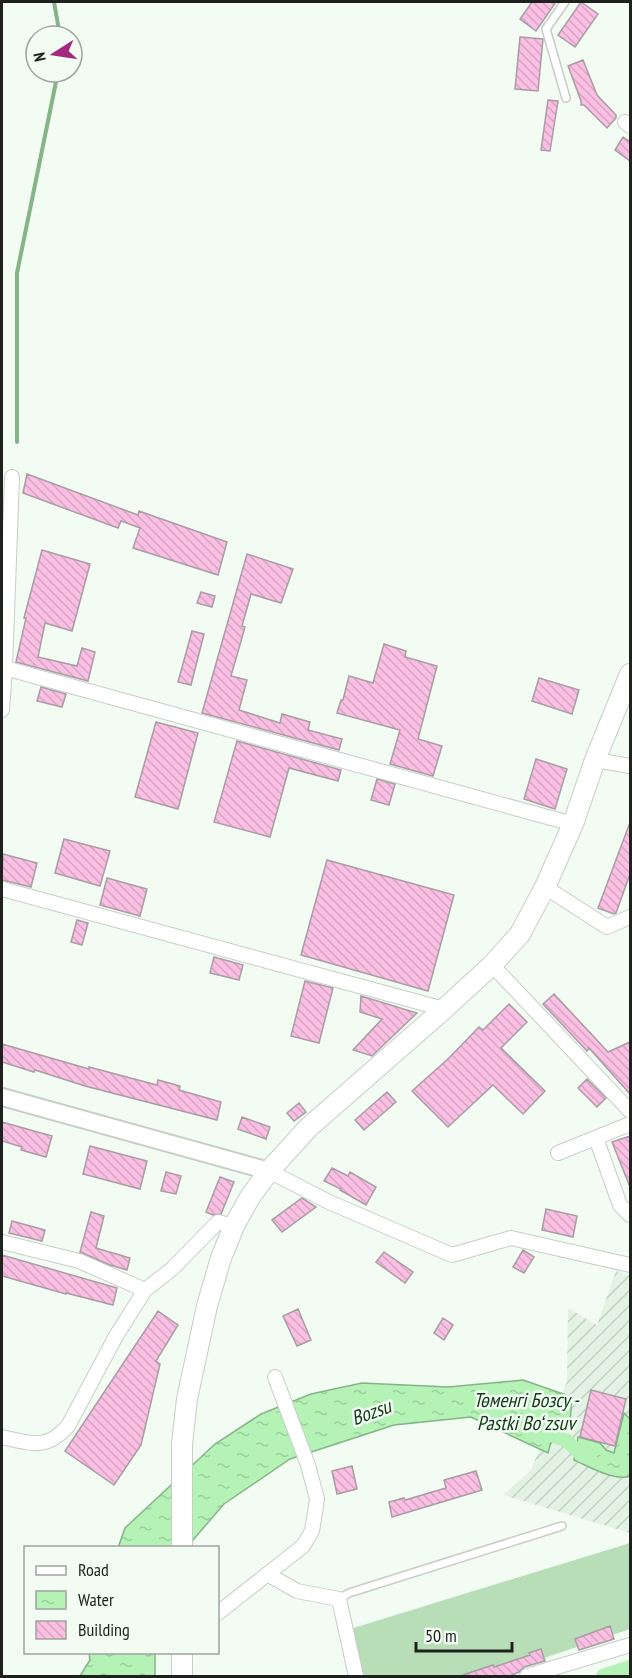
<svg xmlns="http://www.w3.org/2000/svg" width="632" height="1678" font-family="'PT Sans Narrow',sans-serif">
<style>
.industrial{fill:url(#industrial-furrows)}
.garden{fill:#b8deb8}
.water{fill:url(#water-ripples);stroke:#87b388;stroke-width:1.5}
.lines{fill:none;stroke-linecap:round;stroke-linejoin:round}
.stream{stroke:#87b388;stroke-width:4}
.canal{stroke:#b4f2b6;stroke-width:14}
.building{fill:url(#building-back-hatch);stroke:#a79da3;stroke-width:1.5}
.service-casing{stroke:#c6cec6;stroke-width:10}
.minor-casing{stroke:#c6cec6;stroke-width:16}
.tertiary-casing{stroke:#c6cec6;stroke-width:20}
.secondary-casing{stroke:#c6cec6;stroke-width:22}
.service{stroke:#fff;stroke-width:7}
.minor{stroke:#fff;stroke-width:14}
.tertiary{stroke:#fff;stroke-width:16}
.secondary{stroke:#fff;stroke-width:20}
.labels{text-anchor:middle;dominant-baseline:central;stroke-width:5;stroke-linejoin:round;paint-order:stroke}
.water-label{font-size:20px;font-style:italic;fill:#103b15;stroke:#f3fcf3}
</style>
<defs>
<pattern id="industrial-furrows" width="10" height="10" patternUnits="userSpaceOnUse" patternTransform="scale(1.5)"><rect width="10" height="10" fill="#e4f2e4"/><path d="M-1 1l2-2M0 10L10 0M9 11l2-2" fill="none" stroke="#c3cfc3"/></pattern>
<pattern id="water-ripples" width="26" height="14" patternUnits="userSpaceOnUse" patternTransform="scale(1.5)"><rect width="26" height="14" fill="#b4f2b6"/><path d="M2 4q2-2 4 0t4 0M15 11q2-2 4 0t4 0" fill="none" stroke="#9acf9c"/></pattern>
<pattern id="building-back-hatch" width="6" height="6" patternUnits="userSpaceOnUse" patternTransform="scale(1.5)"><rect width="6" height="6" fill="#fbbfe3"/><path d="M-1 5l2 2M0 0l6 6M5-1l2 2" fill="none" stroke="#d7a4c2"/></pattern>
</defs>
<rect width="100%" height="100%" fill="#f3fcf3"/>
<path class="industrial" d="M616 1271 630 1275V1533L503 1495 531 1470 567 1381 568 1308 597 1325Z"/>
<path class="garden" d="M630 1543V1629L491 1676H361L350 1629Z"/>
<path class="water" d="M523 1380 572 1397 570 1423 555 1426 548 1453 471 1417 394 1425 290 1459 224 1504 187 1547 118 1548 125 1528 215 1444 261 1414 311 1394 362 1383 448 1387Z
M624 1413 630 1419V1476C615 1482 588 1466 574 1460L578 1437 600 1443 606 1450 614 1453Z
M89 1653H155V1674L154 1676H80L90 1660Z"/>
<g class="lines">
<path class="stream" d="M54 2 60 36
M17 442V273L58 72"/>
<path class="canal" d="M536 1429 567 1441 583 1456 590 1457
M603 1676 630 1667"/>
</g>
<path class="building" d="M532 2H556L536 31 520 19Z
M581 2 598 14 575 47 558 35Z
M520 37 543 39 538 91 515 89Z
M583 60 597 95 616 115V118L607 128 584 105H581V101L568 66Z
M548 100 558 101 550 151 541 150Z
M623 137 630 142V161L615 150Z
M27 474 138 515 139 511 227 542 218 575 133 548 140 528 121 521 118 528 23 493Z
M42 550 90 564 72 631 45 623 38 657 77 666 82 648 95 652 88 681 16 662 26 618H24Z
M247 554 293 569 281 603 251 594 242 626 245 627 231 676 247 680 239 710 280 723 282 714 310 722 308 730 342 739 339 750 202 713Z
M201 592 215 596 212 607 197 603Z
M192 631 204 634 191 685 178 682Z
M384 644 406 651 405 657 437 666 418 739 442 746 433 776 390 764 400 730 337 713 341 700H343L349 676 373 683Z
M539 678 579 690 572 714 532 701Z
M41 687 66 694 62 707 37 701Z
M156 722 198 733 178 809 135 797Z
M237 741 341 770 338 781 289 768 270 837 214 822Z
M536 759 567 769 555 809 524 799Z
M377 779 395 784 389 805 371 800Z
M629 825 630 826V874L616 913 614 914 598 908Z
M64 839 110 851 100 886 55 873Z
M3 854 37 863 31 887 2 880Z
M327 860 454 895 428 991 301 955Z
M107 878 147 889 140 916 100 905Z
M77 920 88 923 82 945 71 942Z
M214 957 243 965 239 980 210 973Z
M305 981 333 988 319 1043 291 1036Z
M554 994 608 1052 630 1042V1094L589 1048 587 1051 543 1004Z
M361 996 417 1013 372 1056 353 1050 382 1019 360 1012Z
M509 1004 527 1022 501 1048 545 1091 523 1114 493 1085 448 1127 412 1091 449 1058 479 1027 483 1030Z
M2 1044 89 1069V1067L157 1085 158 1080 180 1086 179 1090 221 1102 217 1120 85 1086 35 1070 34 1072 2 1062Z
M587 1079 606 1098 597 1107 578 1088Z
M387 1092 396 1102 364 1130 355 1120Z
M299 1103 306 1112 294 1121 287 1113Z
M242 1117 270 1127 266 1139 238 1129Z
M2 1122 52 1136 46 1157 21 1150 22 1147 2 1141Z
M630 1136V1187L612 1142Z
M90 1146 147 1161 140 1189 83 1174Z
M332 1168 348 1176 350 1172 376 1187 366 1205 340 1190 341 1189 324 1181Z
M166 1172 181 1176 176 1194 161 1191Z
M220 1177 234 1182 221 1214 213 1215 206 1212Z
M302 1198 316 1207 282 1232 272 1220Z
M546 1209 577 1216 573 1237 542 1230Z
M91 1212 104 1216 96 1248 130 1258 127 1270 110 1265 80 1252Z
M12 1221 45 1230 42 1241 9 1233Z
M523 1250 534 1257 524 1273 513 1267Z
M384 1252 413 1272 405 1283 376 1262Z
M2 1255 117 1288 113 1305 66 1293V1294L2 1276Z
M298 1309 311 1340 297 1346 283 1316Z
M158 1311 178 1325 156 1361 160 1364 141 1445 114 1485 65 1451Z
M443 1318 453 1325 444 1340 434 1333Z
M591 1390 626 1399 615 1446 580 1437Z
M352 1466 357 1489 337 1494 332 1471Z
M476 1471 482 1490 392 1517 389 1502 404 1498 405 1500 446 1488 444 1480Z
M610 1626 614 1639 579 1650 575 1639Z
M541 1649 545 1661 524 1667 519 1672 507 1677H464L463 1675 493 1665 494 1667 530 1655 529 1653Z"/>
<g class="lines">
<g class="service-casing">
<path id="service" d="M565 2 546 29 566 98
M339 1599 349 1593 562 1526"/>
</g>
<g class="minor-casing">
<path id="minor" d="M625 122 630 126
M5 668 573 824
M2 710 5 668 12 477
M595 760 630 766
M545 887 607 927 630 917
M2 889 444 1009
M492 965 630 1111
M596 1138 620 1205 630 1215
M558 1153 630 1124
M269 1171 329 1202 452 1255 511 1238 630 1265
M2 1242 79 1261 145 1290
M2 1437C30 1443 46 1451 68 1426L116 1336 145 1290 172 1269 218 1222 234 1226
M267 1574 297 1591 339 1599 356 1676
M218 1613 303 1546 312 1531 317 1499 308 1465 275 1377
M527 1676 630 1645"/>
</g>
<g class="tertiary-casing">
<path id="tertiary" d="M2 1097 269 1171"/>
</g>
<g class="secondary-casing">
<path id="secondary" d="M182 1548V1444L187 1399 207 1306 221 1258 234 1226 250 1197 269 1171 308 1128 444 1009 492 965 520 934 545 887 573 824 595 760 630 674
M182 1652V1676"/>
</g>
<use href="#service" class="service"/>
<use href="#minor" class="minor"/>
<use href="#tertiary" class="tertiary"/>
<use href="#secondary" class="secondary"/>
</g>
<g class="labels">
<g class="water-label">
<text x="526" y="1400">Төменгі Бозсу -<tspan x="526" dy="23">Pastki Boʻzsuv</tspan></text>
<text transform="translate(371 1412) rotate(-20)">Bozsu</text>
</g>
</g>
<rect width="632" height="1678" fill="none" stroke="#1e211e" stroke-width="6"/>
<rect x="24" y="1546" width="195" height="108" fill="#f3fcf3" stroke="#9ea49e" stroke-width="1.5"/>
<rect x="36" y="1566" width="30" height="9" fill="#ffffff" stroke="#9ea49e" stroke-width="1.5"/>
<text x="78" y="1576" font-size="18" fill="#1e211e">Road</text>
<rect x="36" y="1591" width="30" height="18" fill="url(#water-ripples)" stroke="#9ea49e" stroke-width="1.5"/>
<text x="78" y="1606" font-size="18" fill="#1e211e">Water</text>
<rect x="36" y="1621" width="30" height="18" fill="url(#building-back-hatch)" stroke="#9ea49e" stroke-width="1.5"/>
<text x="78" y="1636" font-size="18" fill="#1e211e">Building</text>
<g transform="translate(54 54) rotate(258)"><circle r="28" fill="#f3fcf3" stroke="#9ea49e" stroke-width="1.5"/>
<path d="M0-4.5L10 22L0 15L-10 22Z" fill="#a42a80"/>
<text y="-9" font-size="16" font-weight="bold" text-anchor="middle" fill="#1e211e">N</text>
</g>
<path d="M416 1642v9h96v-9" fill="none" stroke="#1e211e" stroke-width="3"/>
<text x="425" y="1642" font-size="18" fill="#1e211e" stroke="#f3fcf3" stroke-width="4.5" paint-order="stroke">50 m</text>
</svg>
